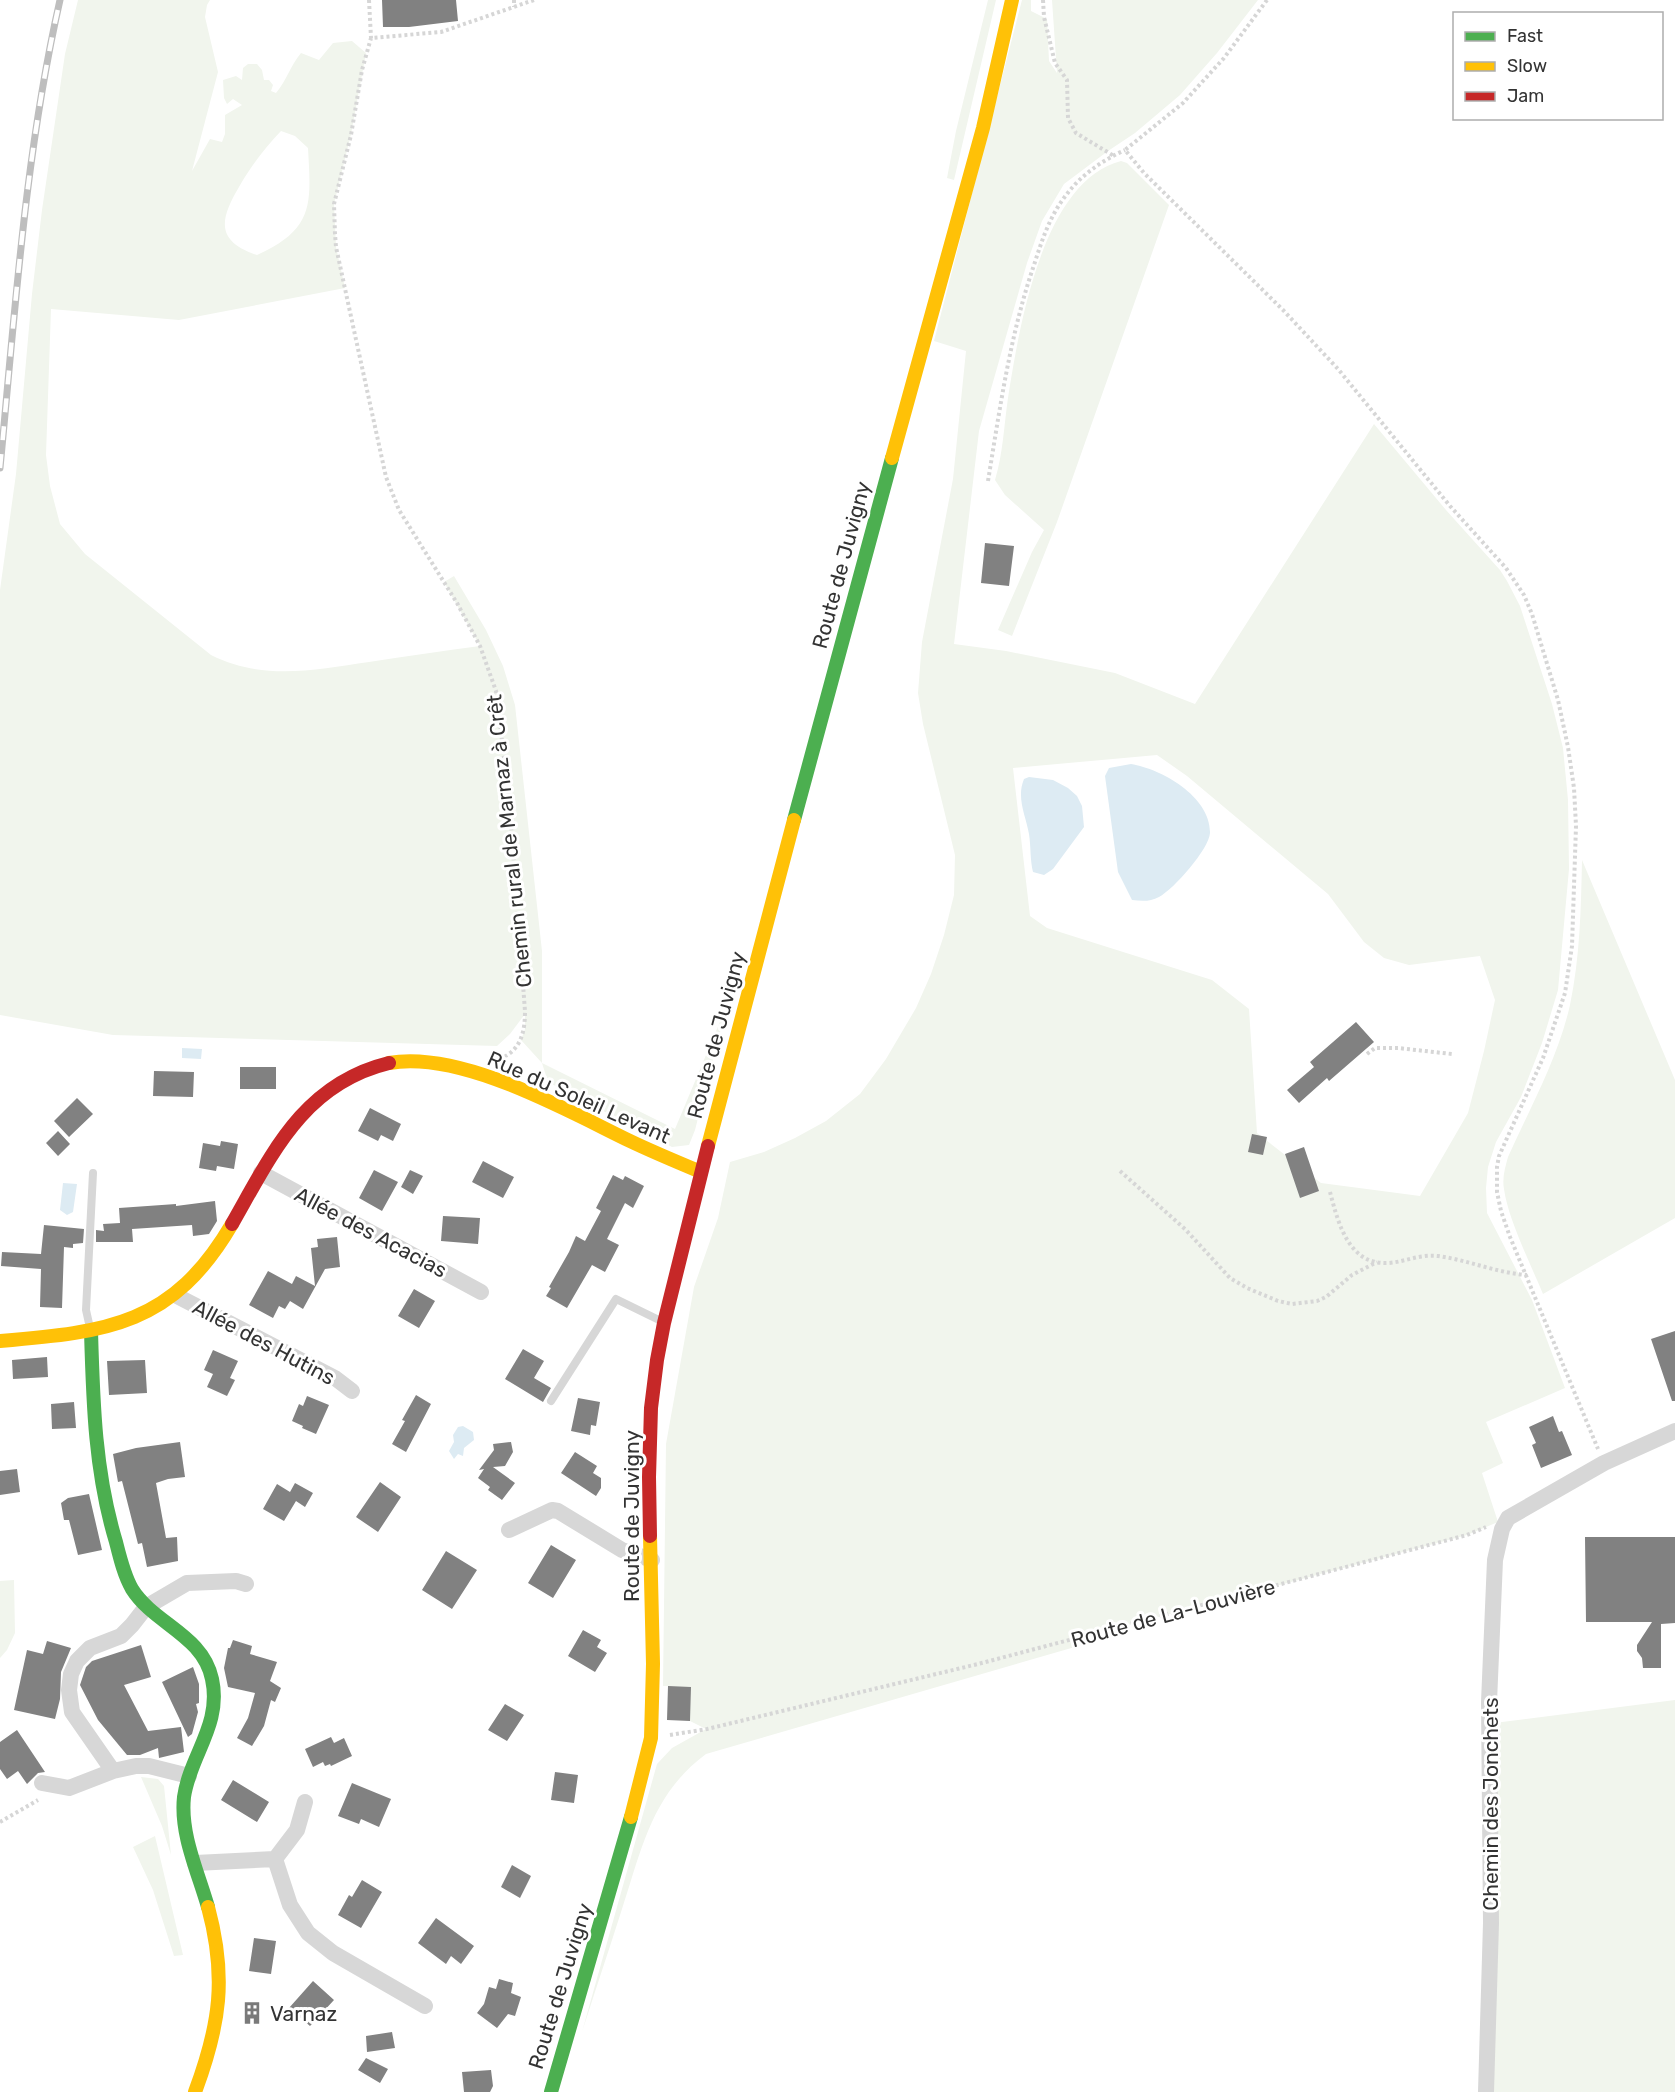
<svg xmlns="http://www.w3.org/2000/svg" width="1675" height="2092" font-family="Rubik,sans-serif">
<style>
.green{fill:#f1f5ed;fill-rule:evenodd}
.water{fill:#ddebf3}
.building{fill:#818181}
.lines{fill:none;stroke-linecap:round;stroke-linejoin:round}
.path{stroke:#d6d6d6;stroke-width:4;stroke-dasharray:3 3;stroke-linecap:butt}
.lane{stroke:#d7d7d7;stroke-width:8}
.street{stroke:#d7d7d7;stroke-width:16}
.fast{stroke:#4caf50;stroke-width:14}
.slow{stroke:#ffc107;stroke-width:14}
.jam{stroke:#c62828;stroke-width:14}
.rail-casing{stroke:#bebebe;stroke-width:7}
.rail{stroke:#fff;stroke-width:4.5;stroke-dasharray:14;stroke-linecap:butt}
.labels{text-anchor:middle;dominant-baseline:central;stroke-width:6;stroke-linejoin:round;paint-order:stroke}
.street-label{font-size:21px;fill:#333;stroke:#fff}
.poi-label{font-size:21px;fill:#333;stroke:#fff;text-anchor:start}
</style>
<rect width="100%" height="100%" fill="#fff"/>
<path class="green" d="M78 0H210L207 5 205 17 218 72 192 171 210 139 222 142 225 134V115L242 105 233 99 227 104 224 98 223 80 236 76 242 80 243 68 248 64H257L262 70 264 80H269L273 85 271 91 276 93C287 80 290 66 301 53L319 60 333 43 352 41 366 53 351 134 334 204 336 247 345 288 179 320 51 309 46 455 50 486 60 524 85 554 211 655C263 681 314 670 369 662 406 656 443 651 480 646L444 582 454 576 486 630 503 666 515 705 542 951V1063L675 1129 727 1005 695 1130 689 1145 672 1147 548 1082 542 1063 521 1040 525 1029V1014L510 1034 497 1046 113 1035 0 1015V590L16 474 32 294 42 210 65 54ZM281 131 295 136 308 148C311 203 315 229 257 255 215 241 220 219 239 187 251 166 265 148 281 131Z
M988 0H996L954 180 947 178 956 131Z
M1022 0H1031V11L1047 19 1049 61 1057 73 1052 0H1258L1217 53 1180 95 1135 133 1108 151 1064 184 1042 221 1027 263 979 431 954 644 1006 651 1115 673 1195 704 1374 424 1446 510 1500 570 1507 581 1520 606 1552 704 1563 748 1568 800 1569 869 1558 990 1542 1043 1521 1097 1496 1142 1488 1167 1486 1188 1487 1213 1532 1300 1565 1388 1486 1422 1503 1463 1482 1473 1498 1522 1467 1535 1106 1631V1638L706 1754C652 1794 642 1848 622 1909 609 1950 595 1991 582 2032L657 1764 672 1748 706 1729 690 1721 668 1686H663L666 1444 694 1287 718 1218 730 1162 764 1152 795 1138 826 1121 860 1094 886 1059 916 1008 931 974 944 935 954 895 955 855 923 724 918 693 922 642 953 479 966 351 934 341ZM1157 755 1187 776 1328 894 1364 942 1384 958 1409 965 1480 956 1495 1000 1484 1051 1468 1113 1420 1196 1321 1183 1257 1133 1249 1009 1212 980 1047 928 1030 916 1013 768Z
M1121 161 1127 163 1169 205 1057 522 1012 636 998 630 1032 552 1044 530 1005 495 995 480C1003 454 1004 425 1008 398 1019 329 1042 181 1121 161Z
M1582 860 1675 1080V1218L1543 1294C1531 1265 1508 1219 1504 1189 1502 1178 1505 1168 1508 1157 1530 1108 1558 1058 1570 1005 1580 957 1581 909 1582 860Z
M14 1580 15 1633 7 1650 0 1658V1581Z
M1675 1700V2092H1494V1723Z
M141 1777 158 1779 164 1786 171 1855 162 1826Z
M155 1836 183 1955 174 1956 153 1890 133 1847Z"/>
<path class="water" d="M1131 764C1162 769 1211 797 1210 833 1209 849 1174 889 1159 897 1150 902 1141 901 1132 900L1118 872 1105 776 1109 768Z
M1029 777 1053 780 1068 788 1077 796 1082 806 1084 827 1053 869 1044 875 1033 872C1030 860 1031 847 1029 834 1026 816 1016 798 1024 779Z
M182 1048 202 1049 201 1059 182 1058Z
M63 1183 77 1184 73 1212 67 1215 60 1210Z
M463 1426 473 1432 474 1440 464 1448 463 1456 458 1454 454 1459 449 1451 454 1442 453 1435 458 1427Z"/>
<path class="building" d="M382 0H456L458 21 409 27H383Z
M985 543 1014 546 1009 586 981 583Z
M1356 1022 1374 1042 1329 1081 1327 1078 1299 1103 1287 1090 1314 1067 1310 1062Z
M240 1067H276V1089H240Z
M154 1071 194 1072 193 1097 153 1096Z
M77 1098 93 1114 69 1137 54 1121Z
M370 1108 401 1124 393 1141 381 1135 378 1141 358 1131Z
M58 1131 70 1144 58 1156 46 1143Z
M1252 1134 1267 1137 1263 1155 1248 1152Z
M221 1141 238 1144 234 1169 217 1166 216 1171 199 1168 203 1143 220 1146Z
M1304 1147 1319 1191 1300 1198 1285 1154Z
M483 1161 514 1177 503 1198 472 1182Z
M374 1170 398 1182 382 1211 359 1198Z
M410 1170 423 1176 413 1194 401 1187Z
M613 1175 623 1180 625 1176 644 1186 633 1208 625 1203 607 1239 619 1245 605 1272 592 1265 567 1308 546 1296 551 1288 549 1287 569 1252 576 1236 585 1241 601 1211 596 1208Z
M215 1201 217 1221 209 1234 193 1236 192 1225 132 1229 133 1242H96V1230L104 1231 103 1224 120 1223 119 1208 176 1204V1206Z
M443 1216 480 1218 478 1244 441 1241Z
M44 1225 84 1229 83 1243 73 1244V1248L64 1247 62 1308 40 1307 41 1269 1 1266 2 1252 41 1254Z
M337 1237 340 1267 325 1269 303 1309 290 1301 285 1309 279 1306 273 1318 249 1305 268 1271 292 1284 296 1276 315 1286 311 1248 318 1247 317 1239Z
M414 1289 435 1301 419 1328 398 1316Z
M1675 1331V1401H1672L1651 1339Z
M523 1349 544 1361 534 1378 551 1388 543 1402 505 1379Z
M213 1350 238 1361 230 1378 235 1380 227 1396 207 1387 213 1374 204 1370Z
M47 1357 48 1377 13 1379 12 1360Z
M145 1360 147 1393 109 1395 107 1361Z
M416 1395 431 1404 406 1452 392 1444 405 1421 402 1420Z
M307 1396 329 1405 316 1434 302 1428 303 1426 292 1421 299 1404 303 1406Z
M578 1398 600 1402 596 1426 591 1425 590 1435 571 1431Z
M74 1402 76 1428 52 1429 51 1404Z
M1553 1416 1559 1432 1562 1431 1572 1455 1541 1468 1532 1445 1536 1443 1529 1427Z
M180 1442 185 1477 168 1479 156 1483 166 1538 177 1537 178 1561 147 1567 142 1543 138 1544 122 1481 118 1482 113 1454 136 1448Z
M511 1442 513 1452 505 1466 493 1467 515 1483 502 1500 488 1490 490 1487 478 1478 484 1469 479 1470 494 1450 493 1444Z
M575 1452 597 1466 593 1473 601 1478V1488L596 1496 561 1473Z
M17 1469 20 1492 0 1495V1471Z
M380 1482 401 1497 378 1532 356 1517Z
M295 1483 313 1493 305 1507 296 1501 284 1521 263 1509 277 1484 290 1492Z
M89 1494 102 1550 78 1555 69 1520H64L61 1503 68 1498Z
M1585 1537H1675V1623L1661 1624V1668H1643L1642 1658 1637 1651V1645L1652 1622H1586Z
M551 1545 576 1560 553 1598 528 1583Z
M446 1551 477 1570 452 1609 422 1590Z
M583 1630 601 1640 597 1647 607 1653 595 1672 568 1656Z
M233 1640 252 1646 250 1654 277 1662 270 1681 281 1688 275 1702 271 1700 264 1726 252 1746 237 1738 248 1718 255 1693 228 1687 224 1668 228 1648H230Z
M47 1641 71 1648 61 1672 60 1699 55 1719 14 1710 27 1650 43 1654Z
M141 1645 151 1677 124 1685 148 1731 181 1727 184 1752 159 1758 158 1748 140 1755H127L98 1720 80 1685 86 1667 92 1661Z
M193 1667 199 1684V1703L196 1704 198 1712 192 1734 188 1737 162 1682Z
M668 1686 691 1687 690 1721 667 1720Z
M505 1704 524 1715 507 1741 488 1730Z
M17 1730 45 1772 38 1773 27 1784 18 1771 7 1779 0 1769V1742Z
M331 1737 334 1743 344 1738 352 1756 331 1766 330 1764 325 1766 323 1762 313 1767 305 1749Z
M555 1772 578 1775 574 1803 551 1800Z
M233 1780 269 1802 257 1822 221 1800Z
M352 1783 391 1799 379 1827 361 1819 359 1824 338 1816Z
M512 1865 531 1876 520 1898 501 1887Z
M362 1880 382 1892 361 1928 338 1915 349 1895 352 1897Z
M436 1918 474 1946 461 1964 451 1956 446 1964 418 1943Z
M254 1938 276 1941 271 1974 249 1971Z
M499 1979 513 1983 511 1993 521 1997 515 2016 508 2014 497 2028 477 2013 484 2004 489 1987 496 1989Z
M313 1981 334 2000 310 2026 289 2008Z
M392 2032 395 2048 367 2052 366 2036Z
M366 2058 388 2069 380 2083 358 2070Z
M491 2070 493 2086 490 2092H464L462 2072Z"/>
<g class="lines">
<path class="path" d="M369 0 371 38
M514 0V7
M1043 0 1044 17 1055 63 1067 80 1068 118 1076 133 1114 156
M1267 0 1224 58 1183 103 1125 150 1144 173 1284 311 1338 369 1450 506 1506 568 1524 595 1532 614 1558 700 1568 747 1574 788 1576 826 1572 946 1565 993 1543 1058 1499 1156 1497 1167V1192L1501 1211 1510 1237 1598 1449
M988 481C1000 408 1010 335 1034 265 1042 240 1050 215 1067 194 1081 175 1103 160 1125 150
M1367 1054 1375 1048H1398L1452 1054
M499 1059C521 1051 525 1032 525 1011L509 799 496 691 480 646 457 603 399 510 386 477 355 335 336 247 335 234 334 204 351 135 362 70 371 38 441 32 534 0
M1120 1171 1185 1229 1230 1278 1247 1288 1278 1301 1292 1304 1317 1301 1326 1297 1352 1275 1377 1262
M1330 1192C1338 1222 1348 1265 1388 1263 1405 1262 1419 1254 1438 1256 1468 1260 1497 1273 1527 1275
M670 1735 707 1729 978 1664 1467 1535 1486 1527
M0 1822 38 1800"/>
<path class="lane" d="M90 1328 86 1310 93 1173
M551 1401 616 1299 661 1321"/>
<path class="street" d="M261 1173 481 1292
M175 1295 335 1378 352 1391
M509 1530 552 1510 558 1511 622 1550 652 1560
M189 1776 149 1766H136L113 1771 72 1712 69 1690 71 1674 77 1661 90 1648 121 1636 132 1625 146 1607 187 1583 236 1581 246 1584
M42 1783 69 1788 113 1771
M275 1859 297 1830 305 1802
M195 1863 275 1859 290 1905 308 1933 333 1953 425 2006
M1486 2092 1491 1923 1489 1702 1495 1560 1502 1529 1508 1518 1604 1463 1675 1431"/>
<path class="fast" d="M794 820 892 458
M91 1331C93 1403 95 1473 116 1542 120 1558 124 1575 132 1589 154 1624 203 1635 212 1679 222 1725 190 1755 184 1797 180 1834 198 1872 208 1907
M551 2092 631 1817"/>
<path class="slow" d="M892 458 983 128 1012 0
M389 1063C461 1050 566 1110 630 1141 653 1152 677 1162 701 1172
M708 1146 794 820
M0 1341C108 1332 173 1325 232 1224
M631 1817 651 1738 653 1664 650 1536
M195 2092C220 2025 227 1977 208 1907"/>
<path class="jam" d="M232 1224C272 1154 303 1084 389 1063
M650 1536 649 1477 651 1408 657 1360 664 1323 708 1146"/>
<g class="rail-casing">
<path id="rail" d="M0 468C15 312 25 154 60 0"/>
</g>
<use href="#rail" class="rail"/>
</g>
<defs>
<g id="building-bare" transform="scale(1.8)"><path d="M-4-6H4V6H1V3H-1V6H-4ZM-2.5-4.3h1.7v1.8h-1.7ZM.8-4.3h1.7v1.8H.8ZM-2.5-1h1.7V.8h-1.7ZM.8-1h1.7V.8H.8Z" fill="#7a7a7a" stroke="#fff" stroke-width="2.5" paint-order="stroke"/></g>
</defs>
<g fill-rule="evenodd">
<use href="#building-bare" x="252" y="2013"/>
</g>
<g class="labels">
<g class="street-label">
<text transform="translate(841 565) rotate(-75)">Route de Juvigny</text>
<text transform="translate(509 841) rotate(-96)">Chemin rural de Marnaz à Crêt</text>
<text transform="translate(716 1035) rotate(-75)">Route de Juvigny</text>
<text transform="translate(579 1097) rotate(24)">Rue du Soleil Levant</text>
<text transform="translate(371 1232) rotate(28)">Allée des Acacias</text>
<text transform="translate(264 1342) rotate(28)">Allée des Hutins</text>
<text transform="translate(631 1516) rotate(-90)">Route de Juvigny</text>
<text transform="translate(1173 1613) rotate(-15)">Route de La-Louvière</text>
<text transform="translate(1490 1804) rotate(-90)">Chemin des Jonchets</text>
<text transform="translate(560 1986) rotate(-73)">Route de Juvigny</text>
</g>
<g class="poi-label">
<text x="270" y="2013">Varnaz</text>
</g>
</g>
<rect x="1453" y="12" width="210" height="108" fill="#ffffff" stroke="#adadad" stroke-width="1.5"/>
<rect x="1465" y="32" width="30" height="9" fill="#4caf50" stroke="#adadad" stroke-width="1.5"/>
<text x="1507" y="42" font-size="18" fill="#333333">Fast</text>
<rect x="1465" y="62" width="30" height="9" fill="#ffc107" stroke="#adadad" stroke-width="1.5"/>
<text x="1507" y="72" font-size="18" fill="#333333">Slow</text>
<rect x="1465" y="92" width="30" height="9" fill="#c62828" stroke="#adadad" stroke-width="1.5"/>
<text x="1507" y="102" font-size="18" fill="#333333">Jam</text>
</svg>
